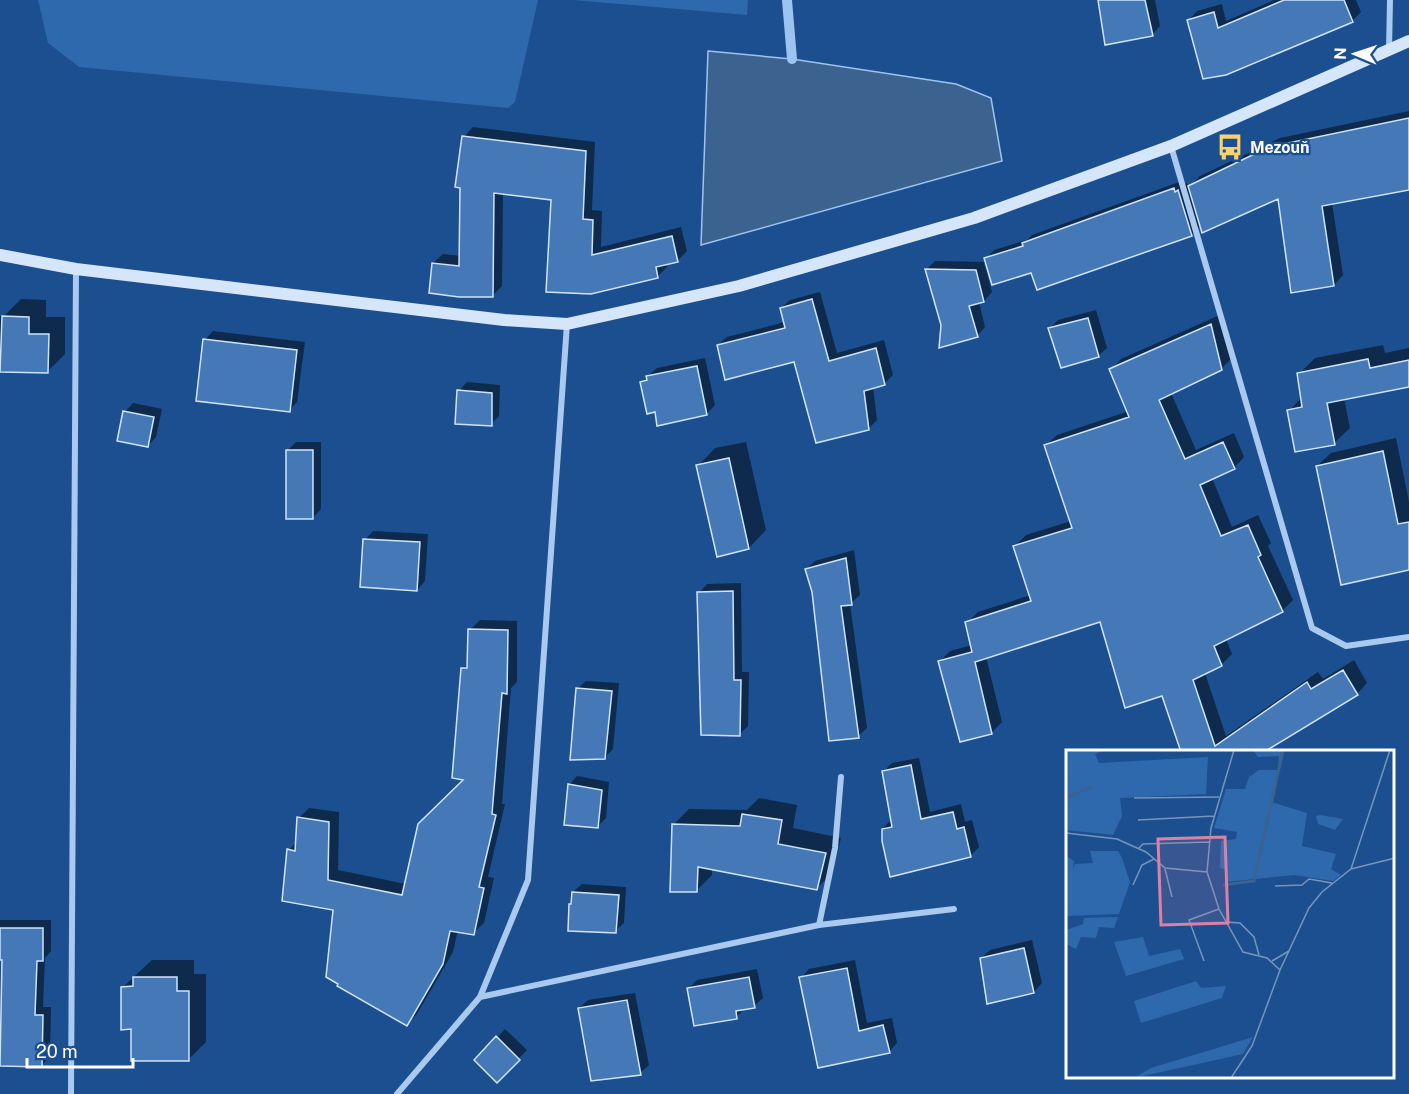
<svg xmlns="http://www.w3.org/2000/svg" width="1409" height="1094" font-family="'Public Sans',sans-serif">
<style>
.green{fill:#2e69ad}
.water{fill:#3c6290;stroke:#9cc4f0;stroke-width:1.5}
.shadow{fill:#0007}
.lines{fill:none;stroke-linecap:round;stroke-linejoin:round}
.stream{stroke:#9cc4f0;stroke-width:10}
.building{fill:#4478b7;stroke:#cfe3fa;stroke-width:1.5}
.street{stroke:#a9c9ee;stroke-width:6}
.secondary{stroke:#d6e6fa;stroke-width:12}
.labels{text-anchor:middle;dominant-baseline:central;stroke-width:4.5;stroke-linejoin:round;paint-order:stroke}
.poi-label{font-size:16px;font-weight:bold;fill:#fff;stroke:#1b4f8f;text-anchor:start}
.inset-river{fill:none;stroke:#3c6290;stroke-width:3}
.inset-road{fill:none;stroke:#7695bc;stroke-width:1.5}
.view{fill:#dd80a5;fill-opacity:0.15;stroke:#dd80a5;stroke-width:3}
.inset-edge{fill:none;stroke:#fff;stroke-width:3}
</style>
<rect width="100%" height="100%" fill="#1b4f8f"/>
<path class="green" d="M38 0H538L515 102 508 108 79 67 48 43Z
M573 0H748L747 15Z"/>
<path class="water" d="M708 51 792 59 956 84 991 98 1002 161 701 245Z"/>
<path class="shadow" d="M1100 0H1155L1160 26 1152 35Z
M1274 0H1356L1361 12 1352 21 1226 74 1189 20 1197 11 1222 4 1226 21Z
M1409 111V188L1332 203 1343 275 1334 285 1279 197 1201 225 1191 235 1032 271 984 263 992 292 984 301 979 302 985 327 977 336 943 325 927 269 935 261 987 262 986 259 994 250 1027 240 1032 235 1182 181 1183 185 1187 183 1188 188 1200 176 1280 138Z
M473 127 595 142 592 210 602 211 601 247 681 227 687 251 677 261 666 263 667 267 657 277 591 293 552 199 503 193 502 286 492 296 433 263 443 254 461 256 464 137Z
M820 292 837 353 884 340 893 375 885 383 873 387 877 420 868 429 795 360 718 345 727 337 785 322 781 308 790 300Z
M21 299 46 300V317H65V354L48 371H0V316H4Z
M1096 310 1107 348 1098 356 1050 328 1058 320Z
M1222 314 1232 358 1221 369 1171 393 1196 450 1234 433 1244 457 1234 468 1212 478 1232 527 1258 515 1271 543 1268 546 1293 600 1282 611 1226 639 1232 654 1221 665 1205 673 1226 736 1318 672 1323 679 1354 660 1367 683 1357 694 1261 752H1183L1163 694 1101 620 986 657 1002 722 992 732 961 741 939 662 950 651 972 645 967 623 978 612 1031 595 1015 546 1026 535 1071 521 1046 445 1057 435 1129 411 1111 370 1121 359Z
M213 331 305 342 297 402 289 411 205 340Z
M1383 345 1385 353 1409 348V386L1344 398 1350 428 1334 443 1289 411 1302 397 1299 374 1315 358Z
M705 358 715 405 706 414 656 410 641 382 657 368Z
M467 382 500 385 499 416 491 424 459 391Z
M133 403 162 409 156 437 148 446 125 412Z
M1396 438 1409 502V568L1317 466 1331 453Z
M296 442H321V509L313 518 288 450Z
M746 442 766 530 749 548 698 466 715 448Z
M373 531 428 534 425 581 417 590 365 540Z
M854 550 860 595 850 604 867 728 858 736 806 569 815 561Z
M741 583 742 672H749L748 726 740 734 699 593 707 584Z
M480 620 517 621V682L511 688 502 804H505L488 877 494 878 484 923 473 933 458 930 453 952 417 1014 407 1025 340 983 335 908 289 850 297 841 299 818 309 808 339 812 338 870 406 884 466 779 463 669 469 663 470 630Z
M586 681 619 683 613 749 604 758 577 689Z
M919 758 930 812 961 804 965 822 972 820 979 847 970 856 891 875 881 830 889 822 893 821 883 772 892 763Z
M577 776 609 782 606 818 597 827 569 785Z
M759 798 797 805 793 828 841 838 832 873 816 889 712 868V875L696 891 673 825 689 809 747 810Z
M582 884 626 887 624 923 615 931 570 905 573 892Z
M0 920H51V951L45 958 43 1007H51L50 1057 42 1065 3 959H0Z
M1032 940 1042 983 1034 992 981 958 990 950Z
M152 960H194V974H206V1042L189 1059 132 1028 123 987Z
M855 960 867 1023 892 1018 897 1043 889 1052 819 1067 801 978 809 969Z
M757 969 763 998 754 1006 746 1008 736 1017 689 988 697 980Z
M635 993 649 1065 640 1073 579 1008 588 1000Z
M505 1029 527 1050 497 1081 476 1060Z"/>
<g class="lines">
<path class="stream" d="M787 0 792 59"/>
</g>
<path class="building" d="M1098 0H1145L1153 36 1105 45Z
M1284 0H1344L1353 22 1226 75 1203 79 1187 20 1214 12 1218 28Z
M1409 118V190L1322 206 1334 286 1291 293 1278 199 1202 233 1188 186 1269 147Z
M462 136 586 151 583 219 593 220 592 255 672 236 678 262 656 267 658 278 591 294 546 292 551 200 494 193 493 297H459L429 293 432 263 459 266 460 188 455 187Z
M1174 188 1175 192 1178 190 1192 236 1037 290 1031 273 992 285 984 258 1023 246 1022 243Z
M925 269 976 270 984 302 969 306 978 337 939 348 941 325Z
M812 299 829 361 876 348 885 385 864 391 869 430 816 443 794 362 725 380 717 345 785 328 780 308Z
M2 316 29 317V334H49L48 373 0 372Z
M1088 318 1099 357 1061 368 1048 328Z
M1211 324 1222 370 1159 400 1185 459 1223 442 1235 469 1200 485 1221 536 1248 525 1261 555 1258 557 1283 612 1214 646 1222 666 1193 680 1215 746 1307 682 1311 689 1343 670 1358 695 1264 752H1181L1162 696 1125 708 1100 622 975 662 992 734 960 742 938 661 972 652 965 622 1031 601 1013 546 1072 528 1044 445 1129 417 1109 369Z
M203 339 297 350 290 412 196 401Z
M1368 359 1370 368 1409 360V387L1327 403 1335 445 1295 452 1287 410 1302 407 1297 373Z
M697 366 707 415 657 426 655 412 647 414 640 382 647 380 646 376Z
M457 390 492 393V426L455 424Z
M123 411 154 417 148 447 117 441Z
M286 450H313V519H286Z
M1383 451 1398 524 1409 522V570L1341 585 1316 466Z
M729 458 749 549 717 557 696 465Z
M363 539 420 542 417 591 360 587Z
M846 558 852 605 841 606 859 738 829 741 812 592 805 569Z
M733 591 734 680H741L740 736 701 735 697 592Z
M468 629 508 630 507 694 502 693 492 814 496 815 479 887 484 888 474 935 450 931 443 964 407 1026 337 986 338 984 326 977 333 910 282 901 287 849 295 851 297 817 329 822 328 880 402 895 418 824 463 780 452 778 461 668H467Z
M576 688 612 691 605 759 570 760Z
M911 765 921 819 953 812 957 829 964 827 971 857 890 877 882 841V829L892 827 882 771Z
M568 784 602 790 598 828 564 825Z
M742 814 782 820 778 844 826 853 817 890 698 867 697 892H670L672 824 740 826Z
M572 892 619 895 616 933 568 931 569 904H571Z
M0 928H43V961H37L35 1015H43L42 1067 0 1066 2 960H0Z
M1024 948 1034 993 987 1004 980 958Z
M847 968 859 1031 883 1025 890 1053 818 1068 799 977Z
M133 977H177V991H189V1061H131V1029L121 1030V987L133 986Z
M749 977 755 1008 736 1011 737 1019 694 1026 687 988Z
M627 1000 641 1075 591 1081 578 1008Z
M496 1036 520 1060 497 1083 474 1060Z"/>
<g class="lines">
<path class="street" d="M1389 50 1390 0
M1171 146 1312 628 1346 646 1409 637
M819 925 835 848 841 777
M480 997 819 925 954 909
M71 1094 76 270
M397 1094 480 997 528 880 567 324"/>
<path class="secondary" d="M0 255 76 269 504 320 567 324 739 286 974 218 1171 146 1409 41"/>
</g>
<defs>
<g id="bus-bare" transform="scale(2.07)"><path d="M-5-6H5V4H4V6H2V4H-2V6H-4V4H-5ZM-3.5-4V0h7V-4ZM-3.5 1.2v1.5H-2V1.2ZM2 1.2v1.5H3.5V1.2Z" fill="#ffd166" stroke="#1b4f8f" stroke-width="2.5" paint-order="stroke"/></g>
</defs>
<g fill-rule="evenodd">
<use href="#bus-bare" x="1230" y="147"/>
</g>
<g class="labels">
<g class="poi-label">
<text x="1250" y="147">Mezouň</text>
</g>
</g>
<g transform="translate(1066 750)">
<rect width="328" height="328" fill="#1b4f8f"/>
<path d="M39 0 29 4 33 13 142 7 140 44 54 48 56 66 47 85 0 80V1ZM187 0H218L205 52 241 63 236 96 270 104 265 119 275 125 267 131 228 125 160 132 161 120 154 118 155 91 170 89 171 82 148 78 160 39H179L183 27 193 20H212L213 6 192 7ZM250 66 254 65 277 69 269 80 252 74ZM24 101H52L56 108 64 132 53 164 1 166 0 106 8 111 7 119 9 114 27 113ZM52 167 48 178 33 177 30 188 15 187 10 199 0 194V180L17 174 18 168ZM77 187 83 206 114 199 118 209 60 226 48 192ZM130 231 135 238 160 236 156 248 75 273 68 251ZM187 287 177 304 68 328 85 318Z" fill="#2e69ad"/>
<path class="inset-river" d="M0 48 25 37M157 135 188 131 217 0"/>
<path class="inset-road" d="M168 0 145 78 141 122 153 159 177 202 201 208 214 220M68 48 153 47M72 70 148 66M0 83 51 89 80 102 99 118 141 122M73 98 77 94 143 92M99 119 106 147M285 119 324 0M67 135 76 115 88 109M209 136 236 135 243 129 266 133M159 172 174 173 188 187 193 205M138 211 123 170 153 159M206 211 223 201M165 328 186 296 214 220 243 158 256 142 285 119 329 108"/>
<path class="view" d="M159 87 162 173 95 175 92 89Z"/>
<rect width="328" height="328" class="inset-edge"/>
</g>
<g transform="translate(1355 54) rotate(272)" stroke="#1b4f8f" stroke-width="4.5" paint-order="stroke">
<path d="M0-4.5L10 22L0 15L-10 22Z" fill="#ffffff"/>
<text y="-9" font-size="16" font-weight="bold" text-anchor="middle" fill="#ffffff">N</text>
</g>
<path d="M27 1058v9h106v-9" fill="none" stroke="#ffffff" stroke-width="3"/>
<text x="36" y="1058" font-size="18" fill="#ffffff" stroke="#1b4f8f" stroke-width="4.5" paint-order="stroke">20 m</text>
</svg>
